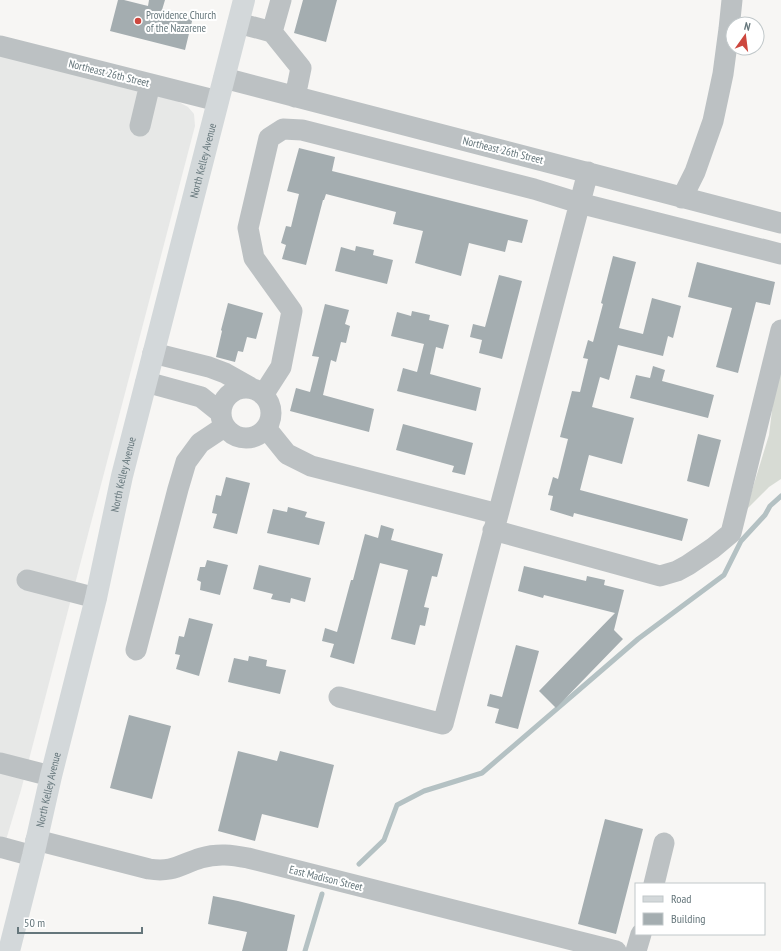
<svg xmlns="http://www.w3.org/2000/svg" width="781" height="951" font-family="'PT Sans Narrow',sans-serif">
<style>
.built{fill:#e7e8e7}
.green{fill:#d7dbd4}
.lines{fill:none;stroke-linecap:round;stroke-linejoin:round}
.stream{stroke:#b4c1c3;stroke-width:5}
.building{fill:#a4adb0}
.minor{stroke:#bcc1c3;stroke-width:21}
.major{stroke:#d3d8da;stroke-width:22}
.poi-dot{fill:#cd473e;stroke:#fff;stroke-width:1.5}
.labels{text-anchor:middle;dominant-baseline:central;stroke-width:4;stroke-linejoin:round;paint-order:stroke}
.poi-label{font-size:11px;fill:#65767b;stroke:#fff;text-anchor:start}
.street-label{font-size:11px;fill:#65767b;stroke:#fff}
</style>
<rect width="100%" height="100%" fill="#f7f6f4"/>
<path class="built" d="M0 55 177 101 188 107 194 114 195 126 21 790 0 860Z"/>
<path class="green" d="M781 349V479L769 487 746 510 769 435 778 361Z"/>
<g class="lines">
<path class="stream" d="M359 864 384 840 397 805 424 791 482 773 580 689 638 639 724 575 741 541 765 515 770 506 781 496
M305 951 322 894"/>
</g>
<path class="building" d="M118 0H124L148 6 149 0H165L162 10 193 17 185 50 110 31Z
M303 0H337L326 42 294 33Z
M299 148 335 157 332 171 528 220 522 243 508 240 505 252 469 243 461 276 415 263 423 231 393 224 396 212 326 194 324 200H323L306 265 282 259 286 245 281 243 286 226 291 227 299 194 287 191Z
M356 246 374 250 373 255 393 260 387 284 335 271 341 247 355 251Z
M613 256 636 262 619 328 643 334 652 298 681 306 673 338 668 336 663 356 618 345 609 380 600 377 592 407 634 418 622 464 589 455 580 490 688 519 682 541 574 513 573 517 550 510 553 496 548 495 553 477 558 479 568 439 560 437 572 391 580 392 588 359 583 358 588 340 593 342 603 304 601 303Z
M697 262 775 282 770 305 756 302 738 373 716 367 732 308 688 297Z
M499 275 522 281 502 359 479 353 482 340 470 337 473 324 485 327Z
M228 303 263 313 256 339 247 337 243 352 238 351 235 362 216 357 222 331 221 330Z
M325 304 349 310 345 324 350 326 346 343 341 342 336 362 331 360 323 395 374 409 369 432 290 411 296 388 310 392 319 357 312 356Z
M412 311 430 315 429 320 449 325 443 349 436 347 430 374 481 388 476 411 397 391 403 368 417 372 424 344 391 336 397 312 411 316Z
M653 366 665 370 662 381 714 395 708 418 630 398 636 375 650 378Z
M403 424 473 443 465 475 452 472 454 466 396 450Z
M698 434 721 440 709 487 687 481Z
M226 477 250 483 237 534 213 528 217 514 212 513 216 495 221 496Z
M288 507 307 512 305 517 325 522 319 545 267 533 273 509 287 512Z
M381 525 394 529 391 540 443 554 437 577 432 576 424 607 429 608 425 626 420 625 415 645 391 639 408 570 380 563 354 664 330 657 334 644 322 641 325 628 337 632 351 580H353L365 534 378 538Z
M207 560 228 565 220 595 200 590 201 582 197 580 200 567H205Z
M259 565 311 578 305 602 291 598 290 603 271 599 273 594 253 589Z
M524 566 586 581 587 576 605 580 604 585 624 590 614 630 623 639 556 708 539 691 615 613 544 595 543 598 518 591Z
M189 618 213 624 199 676 176 669 180 655 175 654 179 636 184 637Z
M516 645 539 651 518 729 495 723 499 709 487 706 490 694 502 697Z
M249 656 267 660 266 666 286 670 280 694 228 682 234 658 248 661Z
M129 715 171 726 152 799 110 788Z
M238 751 277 761 280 751 334 765 318 828 262 814 255 841 218 831Z
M605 819 643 829 616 934 578 924Z
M213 896 238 901 295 915 287 951H242L247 932 208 924Z"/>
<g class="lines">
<path class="minor" d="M238 23 272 32 281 0
M272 32 301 68 295 97
M0 46 218 101
M224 78 781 223
M140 126 150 84
M682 198 695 172 713 121 723 74 729 29 732 0
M153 353 209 367 225 373 253 389
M146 382 201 397 221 413
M221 413a25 25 0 1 1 50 0a25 25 0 1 1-50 0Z
M263 395 281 367 292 311 254 258 248 228 269 138 283 129 302 130 534 189 579 203 781 254
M266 428 287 454 311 466 498 514
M493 530 660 576 677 571 688 565 713 548 731 533 781 330
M27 580 96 598
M136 650 178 489 186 462 200 443 224 427
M339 697 443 724 588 172
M0 763 51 776
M36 840 149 869C173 873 181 864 201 858 218 853 232 855 248 858L616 951
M0 847 33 856
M654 884 664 843
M636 951 641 934"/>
<path class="major" id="s1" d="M9 951 33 856 51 776 96 598 122 476 244 0"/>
</g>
<circle class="poi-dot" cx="138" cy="21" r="4"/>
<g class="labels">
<g class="poi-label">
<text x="146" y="15">Providence Church<tspan x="146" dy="13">of the Nazarene</tspan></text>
</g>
<g class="street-label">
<text transform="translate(109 73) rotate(14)">Northeast 26th Street</text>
<text transform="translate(503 150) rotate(14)">Northeast 26th Street</text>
<text stroke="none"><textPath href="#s1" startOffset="814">North Kelley Avenue</textPath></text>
<text stroke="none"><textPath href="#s1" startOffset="490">North Kelley Avenue</textPath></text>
<text stroke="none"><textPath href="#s1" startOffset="166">North Kelley Avenue</textPath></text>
<text transform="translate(326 878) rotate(14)">East Madison Street</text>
</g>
</g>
<rect x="635" y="883" width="130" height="52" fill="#ffffff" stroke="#c1c8ca"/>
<rect x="643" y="896" width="20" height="6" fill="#d3d8da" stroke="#c1c8ca"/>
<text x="671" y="903" font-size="12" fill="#65767b">Road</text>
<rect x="643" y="913" width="20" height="12" fill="#a4adb0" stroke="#c1c8ca"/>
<text x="671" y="923" font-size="12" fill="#65767b">Building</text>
<g transform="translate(745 36) rotate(14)"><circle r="19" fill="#ffffff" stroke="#c1c8ca"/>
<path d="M0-3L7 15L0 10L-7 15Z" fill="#cd473e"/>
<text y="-6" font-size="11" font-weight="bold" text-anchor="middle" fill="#65767b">N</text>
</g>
<path d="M18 927v6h124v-6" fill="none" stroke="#65767b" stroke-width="2"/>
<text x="24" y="927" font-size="12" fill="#65767b" stroke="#ffffff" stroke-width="3" paint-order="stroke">50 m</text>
</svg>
